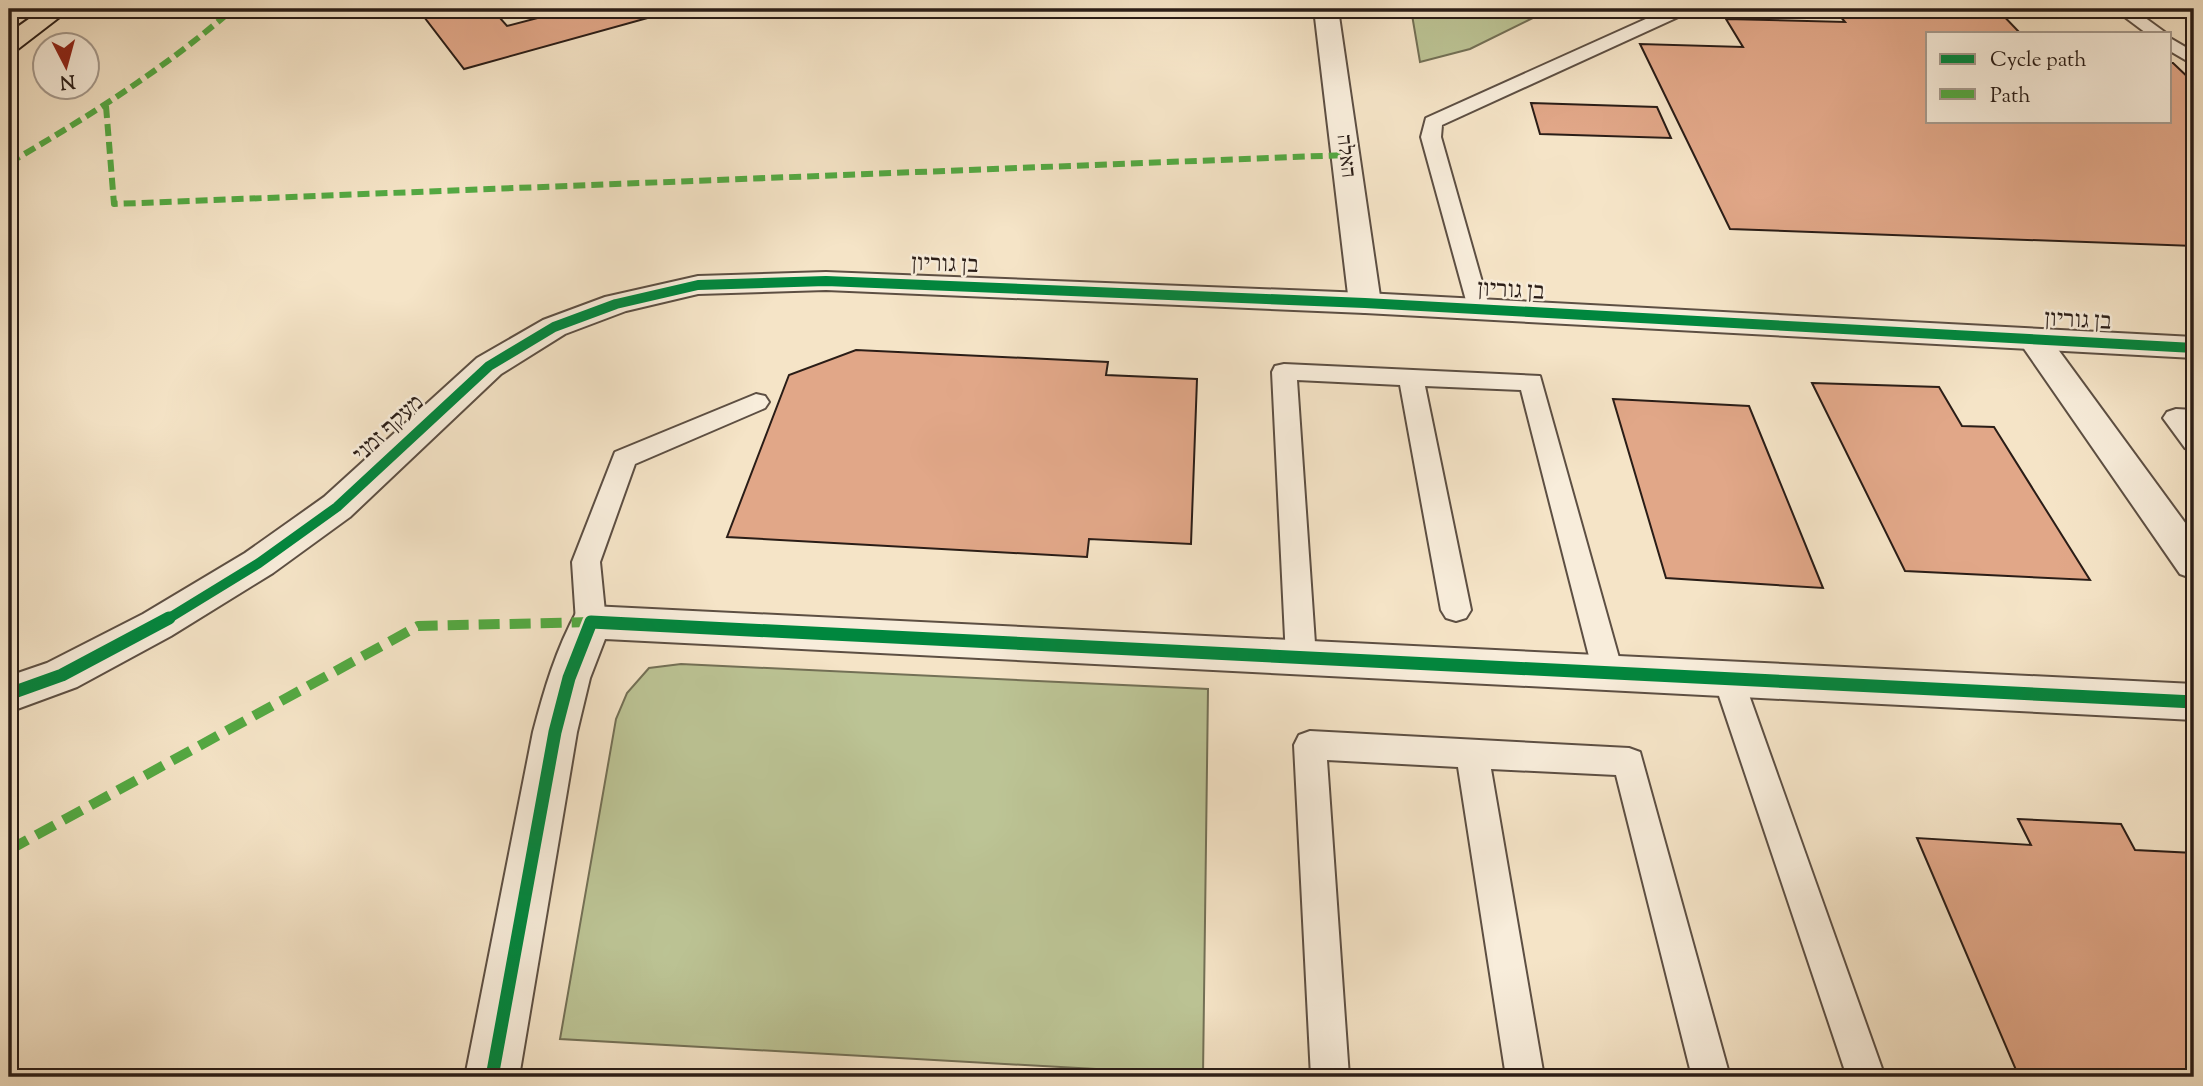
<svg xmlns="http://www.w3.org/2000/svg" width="2203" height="1086" font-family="'Sorts Mill Goudy','Frank Ruhl Libre',serif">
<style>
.green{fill:#bcc495;stroke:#737056;stroke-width:2}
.building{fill:#e1a788;stroke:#2a1d17;stroke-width:2}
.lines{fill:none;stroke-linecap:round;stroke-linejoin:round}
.service-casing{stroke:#5d4f43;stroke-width:4}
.minor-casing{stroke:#5d4f43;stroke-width:4}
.tertiary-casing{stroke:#5d4f43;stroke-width:4}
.trunk-casing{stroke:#2a1d17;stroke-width:4}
.service{fill:#f8eddb;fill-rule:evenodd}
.minor{fill:#f8eddb;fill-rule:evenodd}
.tertiary{fill:#f8eddb;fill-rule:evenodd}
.trunk{fill:#f5e4c7;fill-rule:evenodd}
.quiet-far1{stroke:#53a942;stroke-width:6;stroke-dasharray:12 6;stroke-linecap:butt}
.quiet{stroke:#53a942;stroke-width:10;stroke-dasharray:21 10;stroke-linecap:butt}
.cycleway-far1-casing{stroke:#f8eddb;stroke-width:14}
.cycleway-casing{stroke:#f8eddb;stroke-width:18}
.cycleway-far1{stroke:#00873e;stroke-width:10}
.cycleway{stroke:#00873e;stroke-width:13}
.labels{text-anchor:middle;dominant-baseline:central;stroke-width:5;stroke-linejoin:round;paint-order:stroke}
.far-street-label{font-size:21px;fill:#2a1d17;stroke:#f8eddb}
.street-label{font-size:24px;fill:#2a1d17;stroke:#f8eddb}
</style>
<rect width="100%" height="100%" fill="#f5e4c7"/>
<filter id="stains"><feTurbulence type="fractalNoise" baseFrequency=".00286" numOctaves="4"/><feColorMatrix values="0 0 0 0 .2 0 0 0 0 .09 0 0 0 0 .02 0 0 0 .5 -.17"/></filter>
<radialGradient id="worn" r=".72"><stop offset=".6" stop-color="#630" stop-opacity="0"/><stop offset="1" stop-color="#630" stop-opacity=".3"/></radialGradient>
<path class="green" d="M1411 9H1551L1470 49 1420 62Z
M681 664 1208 689 1203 1075 560 1039 616 719 627 693 649 668Z"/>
<path class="building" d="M418 9H492L507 26 572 9H680L464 69Z
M1834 9H1997L2020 33H1928V121H2170V63H2173L2194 83V246L1730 229 1640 44 1743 47 1726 19 1845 22Z
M1531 103 1657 107 1671 138 1540 134Z
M856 350 1108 362 1106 375 1197 379 1191 544 1089 539 1087 557 727 537 789 375Z
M1812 383 1939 387 1962 426 1994 427 2090 580 1905 571Z
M1613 399 1749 406 1823 588 1666 578Z
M2018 819 2121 824 2135 850 2194 853V1077H2019L1917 838 2031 845Z"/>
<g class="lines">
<g class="service-casing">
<path id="service" d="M1668 9H1690L1687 13 1442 125 1441 137 1490 310 1486 315H1470L1421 137 1426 118Z
M2114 9H2133L2166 33H2146Z
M2170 38 2194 52V65L2170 51Z
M1284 364 1540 376 1623 672 1619 681 1608 684 1597 681 1593 672 1521 390 1425 386 1471 610 1466 618 1456 621 1446 618 1441 610 1400 385 1297 380 1316 658 1312 667 1301 670 1290 667 1286 658 1272 372 1275 366Z
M756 394 765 396 769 402 765 408 635 464 600 562 606 622 601 630 591 634 581 630 576 622 572 562 615 452Z
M2176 409 2194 410V451L2185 448 2163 418 2167 412Z
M1728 665 1739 669 1743 678 1885 1077H1847L1713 678 1717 669Z
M1310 731 1629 748 1640 752 1730 1077H1692L1616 775 1491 769 1544 1077H1506L1458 767 1327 760 1349 1077H1311L1294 745 1299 735Z"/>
</g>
<g class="minor-casing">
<path id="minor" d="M1314 9H1338L1381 303 1376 310 1365 313 1354 310 1349 303Z
M2034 330 2046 333 2194 535V579L2180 574 2018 340 2022 333Z
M591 606 2194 684V720L605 639 590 678 577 732 519 1077H465L533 732C544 690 556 649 577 611Z"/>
</g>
<g class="tertiary-casing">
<path id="tertiary" d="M826 272 1365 293 2194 337V358L1365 313 826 290 698 294 626 311 565 334 501 374 350 517 273 573 171 636 77 687 9 712V676L47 663 143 614 245 553 324 497 477 358 543 320 605 297 698 276Z"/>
</g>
<g class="trunk-casing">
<path id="trunk" d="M43 9H70L18 49 9 51V33Z"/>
</g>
<use href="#service" class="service"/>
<use href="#minor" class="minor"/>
<use href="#tertiary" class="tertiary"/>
<use href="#trunk" class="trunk"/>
<path class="quiet-far1" d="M106 106 114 204 1345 155
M9 163C88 117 164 69 233 9"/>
<path class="quiet" d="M9 850 418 626 591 622"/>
<g class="cycleway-far1-casing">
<path id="cycleway-far1" d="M166 620 259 563 337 507 489 366 554 327 616 304 698 285 826 281 1365 303 2194 348"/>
</g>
<g class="cycleway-casing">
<path id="cycleway" d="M9 694 62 675 169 618
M492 1077 555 732 569 678 591 622 2194 702"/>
</g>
<use href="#cycleway-far1" class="cycleway-far1"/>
<use href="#cycleway" class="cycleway"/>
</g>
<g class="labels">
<g class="far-street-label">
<text transform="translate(1345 156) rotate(83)">האלה</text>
</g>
<g class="street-label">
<text transform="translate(945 265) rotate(2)">בן גוריון</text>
<text transform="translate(1511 291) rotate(3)">בן גוריון</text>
<text transform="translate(2078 321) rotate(3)">בן גוריון</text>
<text transform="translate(389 429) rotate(-43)">מעקף זמני</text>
</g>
</g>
<rect width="2203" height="1086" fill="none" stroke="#f5e4c7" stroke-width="35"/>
<rect x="10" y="10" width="2182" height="1065" fill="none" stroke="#2a1d17" stroke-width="3.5"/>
<rect x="18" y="18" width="2168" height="1051" fill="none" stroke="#2a1d17" stroke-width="2"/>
<rect x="1926" y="32" width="245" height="91" fill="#f8eddb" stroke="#a69a8d" stroke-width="2"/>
<rect x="1940" y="54" width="35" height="10" fill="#00873e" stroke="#a69a8d" stroke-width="2"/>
<text x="1990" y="66" font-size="21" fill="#2a1d17">Cycle path</text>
<rect x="1940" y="89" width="35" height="10" fill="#53a942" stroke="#a69a8d" stroke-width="2"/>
<text x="1990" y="102" font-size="21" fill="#2a1d17">Path</text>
<g transform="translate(66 66) rotate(174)"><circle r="33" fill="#f8eddb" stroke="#a69a8d" stroke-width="2"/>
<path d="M0-5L12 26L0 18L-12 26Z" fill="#8f2418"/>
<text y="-10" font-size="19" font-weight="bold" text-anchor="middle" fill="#2a1d17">N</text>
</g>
<rect width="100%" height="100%" filter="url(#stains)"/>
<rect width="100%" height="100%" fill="url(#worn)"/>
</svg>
